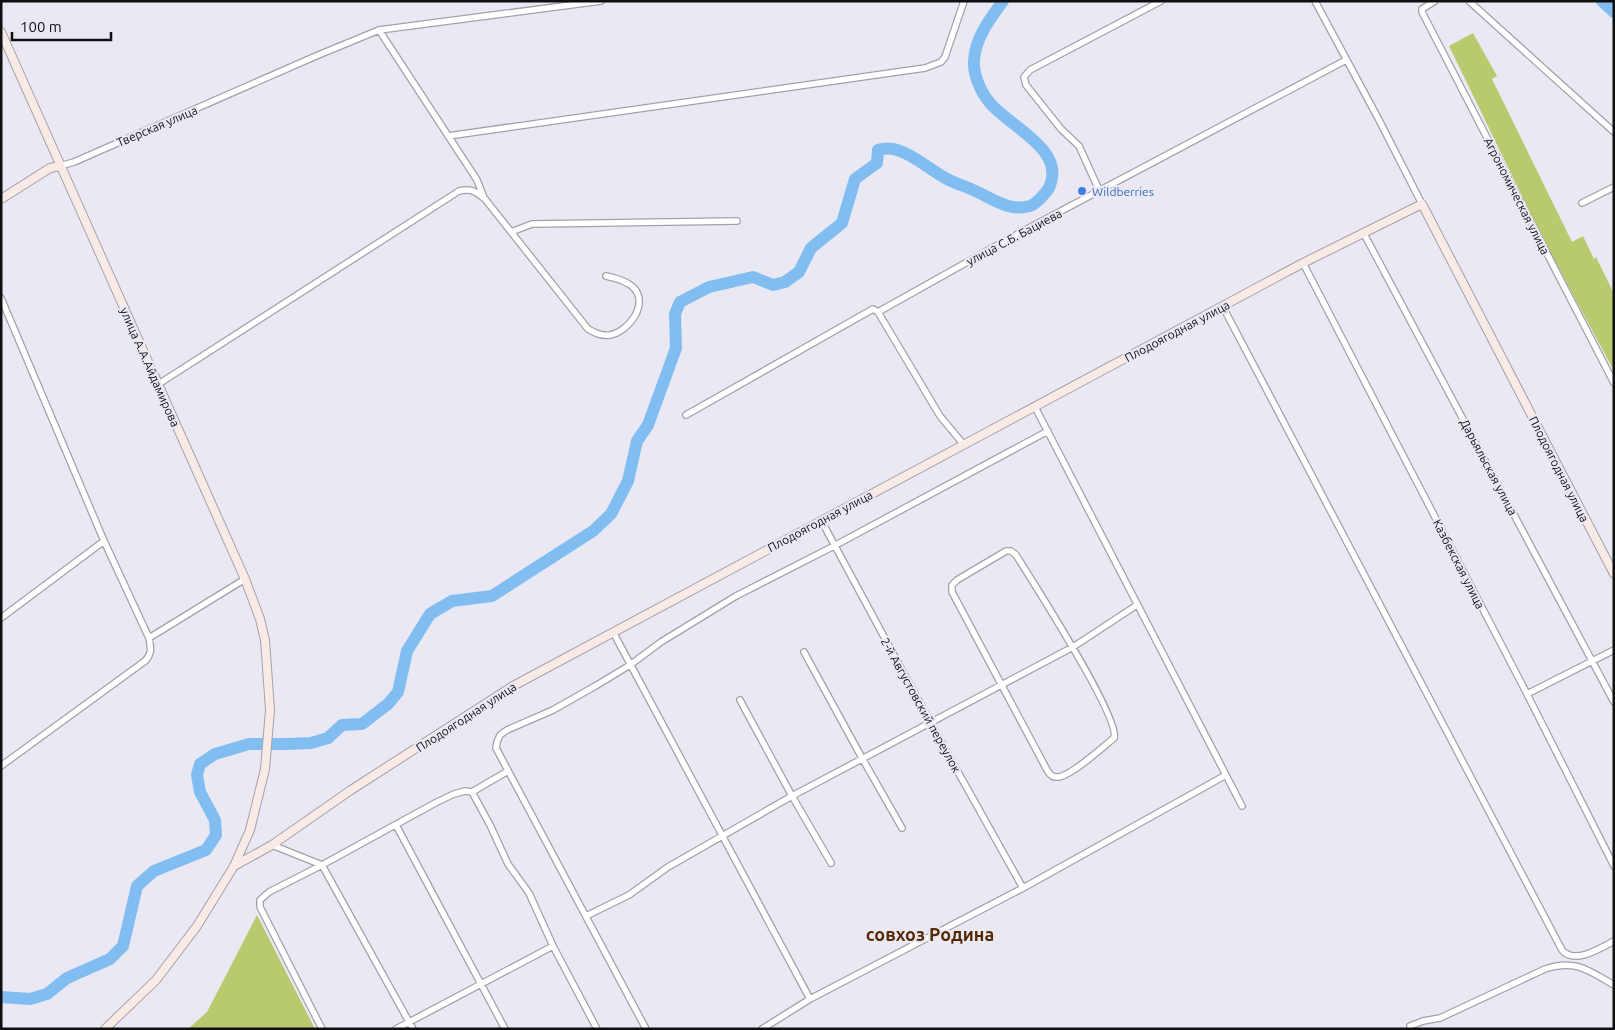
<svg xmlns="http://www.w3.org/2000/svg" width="1615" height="1030" font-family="Ubuntu,sans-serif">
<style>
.green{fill:#b7ca6e}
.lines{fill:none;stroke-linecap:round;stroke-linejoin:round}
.river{stroke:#82bdf1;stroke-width:12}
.street-casing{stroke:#a2a1ab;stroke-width:8}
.secondary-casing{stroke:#a2a1ab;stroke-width:10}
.street{stroke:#fff;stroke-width:5.5}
.secondary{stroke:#faeae5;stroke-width:8}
.shop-dot{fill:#3f7fe0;stroke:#eae9f3;stroke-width:2}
.labels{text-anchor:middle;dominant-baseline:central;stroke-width:4.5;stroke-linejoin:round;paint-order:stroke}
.street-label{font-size:12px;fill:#0f0f12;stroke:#eae9f3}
.shop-label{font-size:12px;fill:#366cbe;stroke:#eae9f3;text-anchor:start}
.district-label{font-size:18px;font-weight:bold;fill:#552904;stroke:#eae9f3}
</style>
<rect width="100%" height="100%" fill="#eae9f3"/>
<path class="green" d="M1473 33 1497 76 1492 79 1572 242 1583 236 1594 259 1596 257 1614 294V371L1541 235 1449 46Z
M257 915 315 1029H188L207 1012Z"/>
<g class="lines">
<path class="river" d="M1602 1 1614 12
M1 997 30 999 47 994 67 978 110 959 123 946 137 886 154 871 206 850 216 835 215 820 200 792 197 775 200 764 215 754 249 744H287L311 743 328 738 342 725 362 724 388 704 398 692 407 651 430 614 452 601 492 596 593 531 611 514 628 481 637 441 648 425 676 348 675 314 680 302 709 287 753 277 773 285 785 282 799 272 811 248 842 223 855 179 877 163 878 150C902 142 928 170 949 180 957 184 965 186 973 190 992 198 1008 212 1030 206 1036 204 1042 197 1046 192 1049 189 1050 186 1051 182 1062 148 1008 125 990 103 981 93 973 74 974 61 975 38 990 19 1003 1"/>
<g class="street-casing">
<path id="street" d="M1315 1 1379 120 1422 204
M1435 1 1422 9V12L1614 383
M1469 1 1614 132
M379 30 477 180 484 198
M448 136 925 68 941 62 945 57 964 1
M60 166 74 162 316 56 379 30 601 1
M1099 190 1079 146 1061 129 1026 85 1024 77 1030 70 1161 1
M1582 203 1614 187
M511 232 532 224 737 221
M1363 232 1614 702
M1303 263 1527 694 1614 866
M1 298 104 541 149 638 245 579
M1223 307 1562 950C1574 965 1601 948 1614 941
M878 312 940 416 964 445
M157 385 459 191C471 188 475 191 485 199L588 329C595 333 601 336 610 335 628 332 649 305 634 288 627 281 616 278 606 276
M1035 407 1242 806
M686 415 873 309 878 312 1012 237 1346 60
M821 520 930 722 1023 888
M1006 551H1011L1016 555C1031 579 1121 719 1114 738 1103 747 1068 779 1056 777 1051 777 1049 773 1047 770L952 592V585L957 580Z
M1 618 104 541
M613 632 810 999
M804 652 862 758 902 828
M1527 694 1614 650
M1 766 145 661C152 654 151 648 149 638
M472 792 490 825 508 864 529 893 553 946 597 1029
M396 825 505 1029
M272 845 322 865 413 1029
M831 863 792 796 1073 647 1137 605
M586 916 629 895 668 867 792 796 740 700
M1410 1026 1423 1021 1440 1018 1545 969C1575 959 1588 970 1614 985
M322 1029 260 907V900L269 892 322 865 437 802 454 794 465 791 472 792 508 771
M396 1029 553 946
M646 1029 496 748 497 742 500 735 507 730 553 710 597 685 630 665 661 642 736 596 834 546 1048 431
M762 1029 810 999 1023 888 1226 775"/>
</g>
<g class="secondary-casing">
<path id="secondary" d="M1 32 245 579 260 619 265 640 270 710 265 769 250 830 234 866 197 926 156 980 105 1029
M1 199 50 168 60 166
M234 866 272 845 351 790 513 686 1303 263 1422 204 1614 574"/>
</g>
<use href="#street" class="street"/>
<use href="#secondary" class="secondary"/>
</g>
<circle class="shop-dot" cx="1082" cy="191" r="5"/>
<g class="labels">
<g class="street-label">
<text transform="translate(157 126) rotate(-23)">Тверская улица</text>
<text transform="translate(1517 196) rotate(63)">Агрономическая улица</text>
<text transform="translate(1014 237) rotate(-28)">улица С.Б. Бациева</text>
<text transform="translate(1177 331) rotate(-28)">Плодоягодная улица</text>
<text transform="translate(150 367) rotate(66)">улица А.А.Айдамирова</text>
<text transform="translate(1489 467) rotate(62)">Дарьяльская улица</text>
<text transform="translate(1559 469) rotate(63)">Плодоягодная улица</text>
<text transform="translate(820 521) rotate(-28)">Плодоягодная улица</text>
<text transform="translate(1459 564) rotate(63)">Казбекская улица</text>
<text transform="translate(921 705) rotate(61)">2-й Августовский переулок</text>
<text transform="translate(466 717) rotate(-33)">Плодоягодная улица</text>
</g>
<g class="shop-label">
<text x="1092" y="191">Wildberries</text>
</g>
<g class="district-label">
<text x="930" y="934">совхоз Родина</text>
</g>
</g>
<rect width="1615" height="1030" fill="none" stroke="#0f0f12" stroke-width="5"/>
<path d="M12 32v8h99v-8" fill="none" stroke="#0f0f12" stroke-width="2.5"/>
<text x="20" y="32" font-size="15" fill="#0f0f12" stroke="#eae9f3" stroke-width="4" paint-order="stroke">100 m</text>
</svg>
